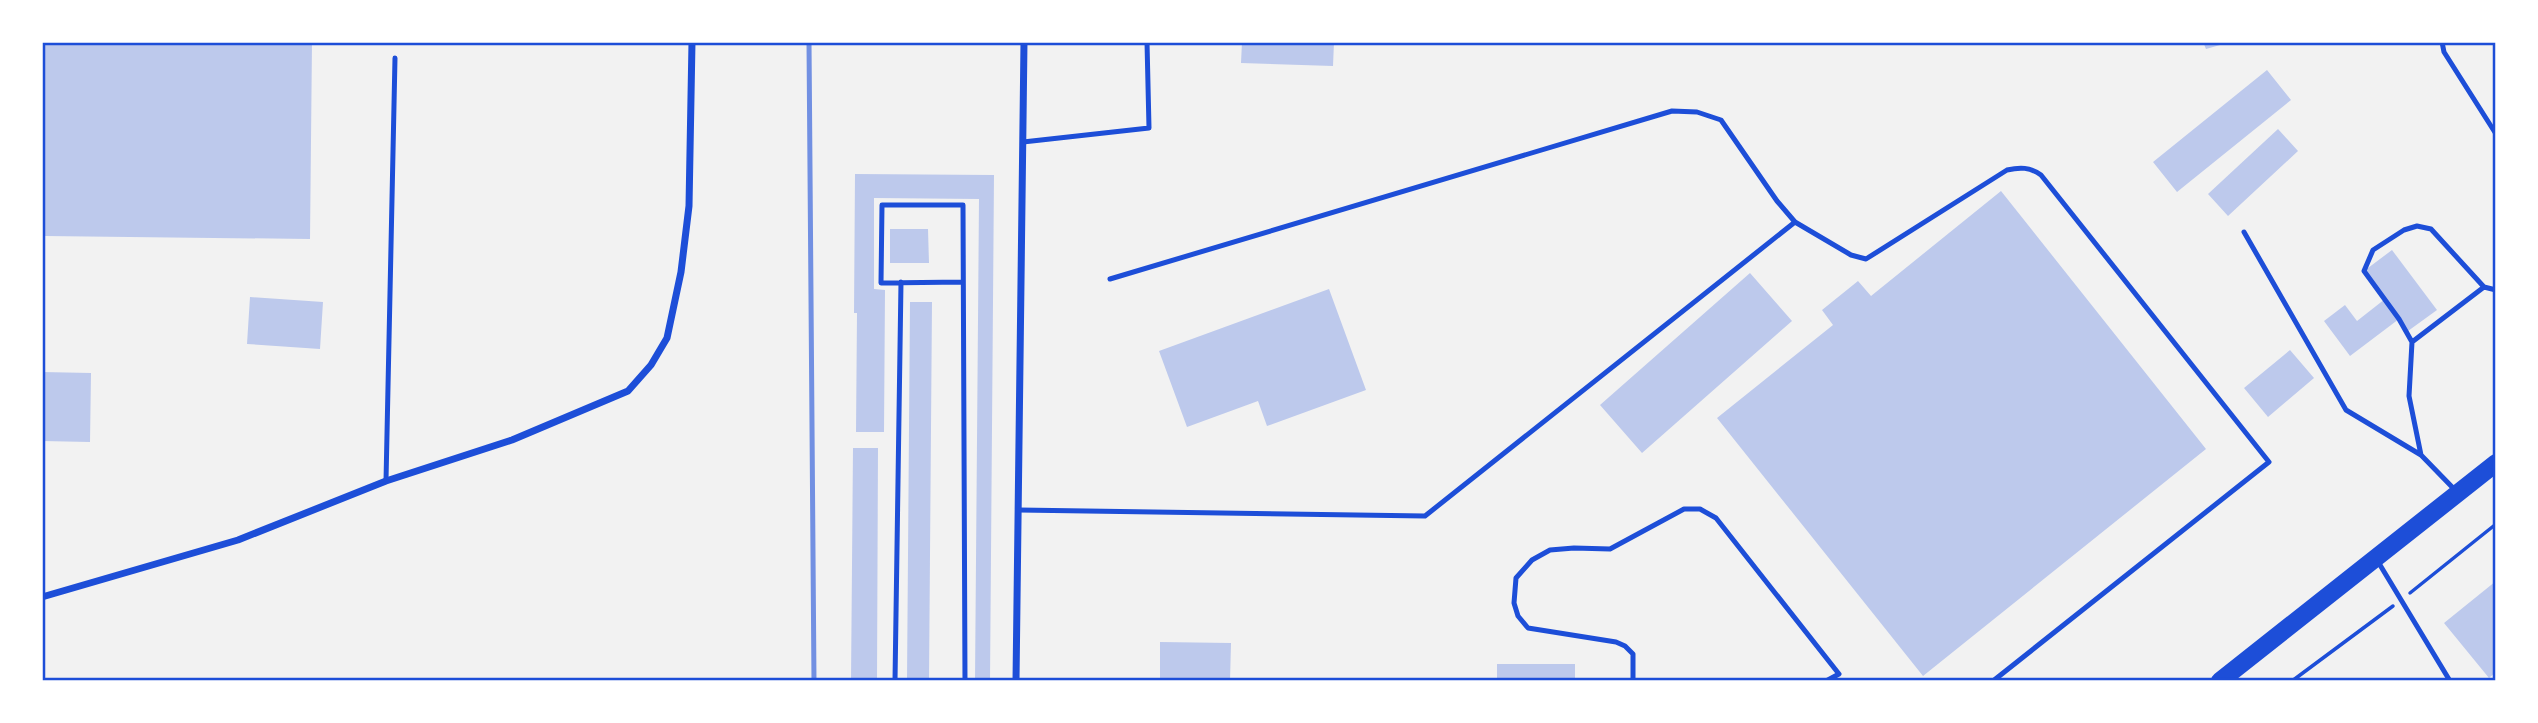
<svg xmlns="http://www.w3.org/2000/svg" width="2538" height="723" font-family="Raleway,sans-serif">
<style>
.building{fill:#bdc9ec}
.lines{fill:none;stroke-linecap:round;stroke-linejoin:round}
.path{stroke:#1d4ed8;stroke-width:3.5}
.service{stroke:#1d4ed8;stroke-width:5}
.minor{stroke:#1d4ed8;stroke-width:7}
.primary{stroke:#1d4ed8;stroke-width:18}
.rail{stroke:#7290e2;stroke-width:5}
.neatline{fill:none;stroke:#1d4ed8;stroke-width:2.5}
</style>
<rect width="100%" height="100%" fill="#f2f2f2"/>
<path class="building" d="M42 42H312L310 239 45 236V273H42Z
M1242 42H1334L1333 66 1241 63Z
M2203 42H2227V43L2206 49Z
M2267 70 2291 100 2177 192 2153 162Z
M2278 129 2298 151 2228 216 2208 194Z
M855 174 994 175 990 681H975L979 199 874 198V289L885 290 884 432H856L857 313H854Z
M2001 191 2206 449 1923 676 1717 418 1833 325 1822 310 1858 281 1871 296Z
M890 229H928L929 263H890Z
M2392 250 2437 310 2408 331 2399 319 2350 356 2324 321 2345 305 2357 321 2385 299 2364 271Z
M1750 273 1792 321 1642 453 1600 405Z
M1329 289 1366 390 1267 426 1258 401 1187 427 1159 351Z
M250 297 323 302 320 349 247 344Z
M910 302H932L929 681H907Z
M2290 350 2314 378 2268 417 2244 388Z
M42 372 91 373 90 442 42 441Z
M853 448H878L877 681H851Z
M2496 581V672L2489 678 2444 623Z
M1160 642 1231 643 1230 681H1160Z
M1497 664H1575V681H1497Z"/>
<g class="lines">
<path class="path" d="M2410 593 2496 524
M2292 681 2393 606"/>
<path class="service" d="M2442 42 2444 52 2496 134
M1023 142 1149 128 1147 42
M2244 232 2346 410 2421 455 2456 491
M1110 279 1672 111 1697 112 1721 120 1777 201 1795 222 1851 255 1866 259 2007 170C2020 167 2030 167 2041 175L2269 462 1993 681
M963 282 881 283 882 205H963L965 681
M2412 342 2484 287
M2421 455 2409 396 2412 342 2399 319 2364 271 2373 250 2404 230 2417 226 2431 229 2484 287 2496 290
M386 481 395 58
M1019 510 1425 516 1795 222
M2377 560 2450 681
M895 681 901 282
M1633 681V654L1625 646 1616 642 1528 628 1518 616 1514 603 1516 578 1532 560 1550 550 1574 548 1610 549 1684 509H1700L1716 518 1839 674 1826 681"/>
<path class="minor" d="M42 597 238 540 386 481 512 440 628 391 651 365 667 338 681 272 689 206 692 42
M1016 681 1024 42"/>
<path class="primary" d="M2220 681 2496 463"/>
<path class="rail" d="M809 42 814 681"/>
</g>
<rect width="2538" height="723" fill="none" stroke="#ffffff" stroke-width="88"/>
<rect x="44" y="44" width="2450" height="635" class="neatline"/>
</svg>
